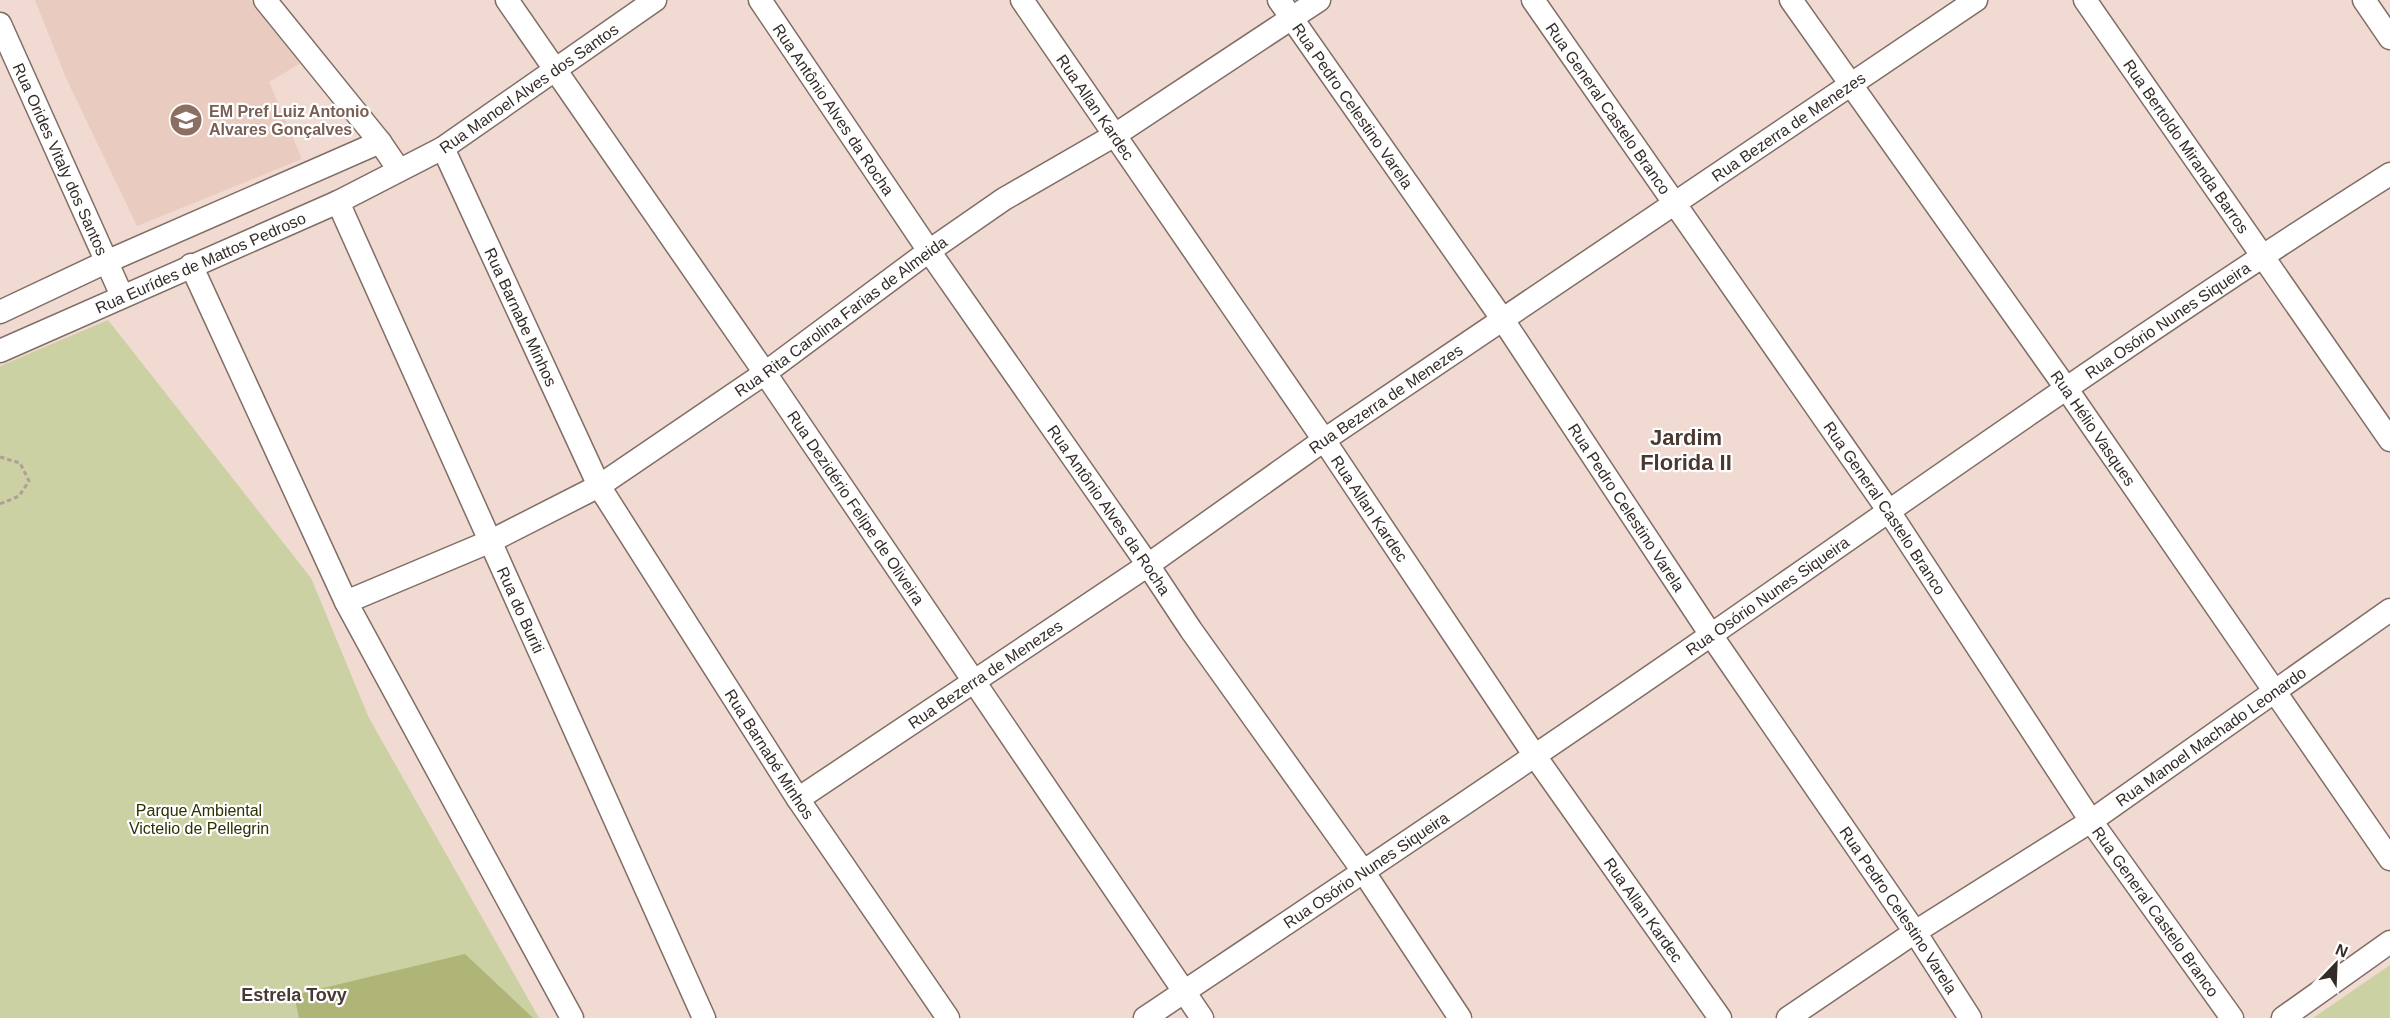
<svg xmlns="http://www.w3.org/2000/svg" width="2390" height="1018" font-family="Arial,sans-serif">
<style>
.built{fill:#e9ccbf}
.green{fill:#cbd1a2}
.forest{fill:#aeb577}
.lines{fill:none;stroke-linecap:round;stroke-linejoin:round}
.minor-casing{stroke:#806d65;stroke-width:25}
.path{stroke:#b09f97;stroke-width:3;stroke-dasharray:4.5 3;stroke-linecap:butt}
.minor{stroke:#fff;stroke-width:22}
.labels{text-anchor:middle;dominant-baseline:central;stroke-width:4.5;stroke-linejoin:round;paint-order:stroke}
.street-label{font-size:16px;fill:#342c28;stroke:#fff}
.education-label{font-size:16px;font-weight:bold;fill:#785e54;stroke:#fff;text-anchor:start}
.park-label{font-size:16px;fill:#2d3100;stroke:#fff}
.neighbourhood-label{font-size:18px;font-weight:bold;fill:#4a3932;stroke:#fff}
.district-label{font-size:22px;font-weight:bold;fill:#4a3932;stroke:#fff}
</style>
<rect width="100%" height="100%" fill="#f0dad1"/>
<path class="built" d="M35 0H250L301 63 269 82 302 159 137 226 66 78Z"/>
<path class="green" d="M108 320 311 578 369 718 539 1018H0V366Z
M2390 965V1018H2313Z"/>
<path class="forest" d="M465 954 533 1018H299L294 995Z"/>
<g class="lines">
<g class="minor-casing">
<g id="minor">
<path d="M265 0 380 142 399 170"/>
<path id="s1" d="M507 0 765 373 1202 1018"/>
<path id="s2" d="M760 0 929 251 1148 565 1191 630 1363 871 1460 1018"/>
<path id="s3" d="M1022 0 1324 440 1535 756 1720 1018"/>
<path id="s4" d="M1279 0 1503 320 1711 635 1915 932 1970 1018"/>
<path id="s5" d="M1533 0 1888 510 2091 821 2232 1018"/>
<path id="s6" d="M1791 0 2066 388 2390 859"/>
<path id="s7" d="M2085 0 2390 440"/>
<path d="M2364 0 2390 38"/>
<path id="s8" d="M0 24 122 296"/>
<path id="s9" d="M443 148 599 486 798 799 948 1018"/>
<path id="s10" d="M338 202 704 1018"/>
<path d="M191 265 346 602 572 1018"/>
<path d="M0 312 106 262 380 142"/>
<path id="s11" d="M0 351 338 202 443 148 655 0"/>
<path id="s12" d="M346 602 491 541 599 486 765 373 929 251 1004 199 1115 135 1319 0"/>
<path id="s13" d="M798 799 1148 565 1324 440 1976 0"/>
<path id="s14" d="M1145 1018C1333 892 1522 766 1708 637 1934 480 2158 321 2390 174"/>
<path id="s15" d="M1788 1018 1915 932 2091 821 2390 610"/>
<path d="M2283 1018 2390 942"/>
</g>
</g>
<path class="path" d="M0 457 20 463 29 481 19 496 0 504"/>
<use href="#minor" class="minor"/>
</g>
<defs>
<g id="school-disc" transform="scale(1.725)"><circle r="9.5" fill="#8d6e63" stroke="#fff"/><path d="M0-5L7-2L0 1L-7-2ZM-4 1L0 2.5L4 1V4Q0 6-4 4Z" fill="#fff"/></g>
</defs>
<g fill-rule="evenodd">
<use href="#school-disc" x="186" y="120"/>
</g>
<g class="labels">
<g class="street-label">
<text stroke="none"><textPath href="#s11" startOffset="592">Rua Manoel Alves dos Santos</textPath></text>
<text stroke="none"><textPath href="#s4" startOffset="129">Rua Pedro Celestino Varela</textPath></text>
<text stroke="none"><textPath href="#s3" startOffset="130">Rua Allan Kardec</textPath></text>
<text stroke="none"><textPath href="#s5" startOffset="132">Rua General Castelo Branco</textPath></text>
<text stroke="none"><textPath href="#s2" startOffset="132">Rua Antônio Alves da Rocha</textPath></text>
<text stroke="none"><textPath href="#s13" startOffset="1197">Rua Bezerra de Menezes</textPath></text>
<text stroke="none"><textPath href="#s7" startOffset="178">Rua Bertoldo Miranda Barros</textPath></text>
<text stroke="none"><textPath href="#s8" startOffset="148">Rua Orides Vitaly dos Santos</textPath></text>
<text stroke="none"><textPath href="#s11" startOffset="219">Rua Eurídes de Mattos Pedroso</textPath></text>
<text stroke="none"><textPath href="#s12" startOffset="574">Rua Rita Carolina Farias de Almeida</textPath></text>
<text stroke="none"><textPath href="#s9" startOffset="186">Rua Barnabe Minhos</textPath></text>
<text stroke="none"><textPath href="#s14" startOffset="1238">Rua Osório Nunes Siqueira</textPath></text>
<text stroke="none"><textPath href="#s13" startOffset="711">Rua Bezerra de Menezes</textPath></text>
<text stroke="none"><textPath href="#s6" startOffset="524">Rua Hélio Vasques</textPath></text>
<text stroke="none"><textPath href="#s1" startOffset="616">Rua Dezidério Felipe de Oliveira</textPath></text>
<text stroke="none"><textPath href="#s4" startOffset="615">Rua Pedro Celestino Varela</textPath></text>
<text stroke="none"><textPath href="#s5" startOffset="618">Rua General Castelo Branco</textPath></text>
<text stroke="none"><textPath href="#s3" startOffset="616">Rua Allan Kardec</textPath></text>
<text stroke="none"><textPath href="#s2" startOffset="618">Rua Antônio Alves da Rocha</textPath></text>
<text stroke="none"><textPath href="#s14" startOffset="752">Rua Osório Nunes Siqueira</textPath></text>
<text stroke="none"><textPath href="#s10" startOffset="447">Rua do Buriti</textPath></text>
<text stroke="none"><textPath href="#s13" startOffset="225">Rua Bezerra de Menezes</textPath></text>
<text stroke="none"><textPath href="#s15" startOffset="508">Rua Manoel Machado Leonardo</textPath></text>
<text stroke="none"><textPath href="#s9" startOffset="690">Rua Barnabé Minhos</textPath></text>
<text stroke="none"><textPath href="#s14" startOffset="266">Rua Osório Nunes Siqueira</textPath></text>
<text stroke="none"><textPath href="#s4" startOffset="1101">Rua Pedro Celestino Varela</textPath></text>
<text stroke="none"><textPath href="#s3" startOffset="1102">Rua Allan Kardec</textPath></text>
<text stroke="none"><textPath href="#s5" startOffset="1104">Rua General Castelo Branco</textPath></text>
</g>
<g class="education-label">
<text x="209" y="111">EM Pref Luiz Antonio<tspan x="209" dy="18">Alvares Gonçalves</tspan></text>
</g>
<g class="park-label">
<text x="199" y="810">Parque Ambiental<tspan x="199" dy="18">Victelio de Pellegrin</tspan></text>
</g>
<g class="neighbourhood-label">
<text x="294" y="995">Estrela Tovy</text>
</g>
<g class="district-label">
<text x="1686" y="437">Jardim<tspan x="1686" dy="25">Florida II</tspan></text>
</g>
</g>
<g transform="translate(2336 964) rotate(23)" stroke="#ffffff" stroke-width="4.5" paint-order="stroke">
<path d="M0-4.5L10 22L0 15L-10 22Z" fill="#342c28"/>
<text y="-9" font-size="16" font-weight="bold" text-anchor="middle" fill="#342c28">N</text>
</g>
</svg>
